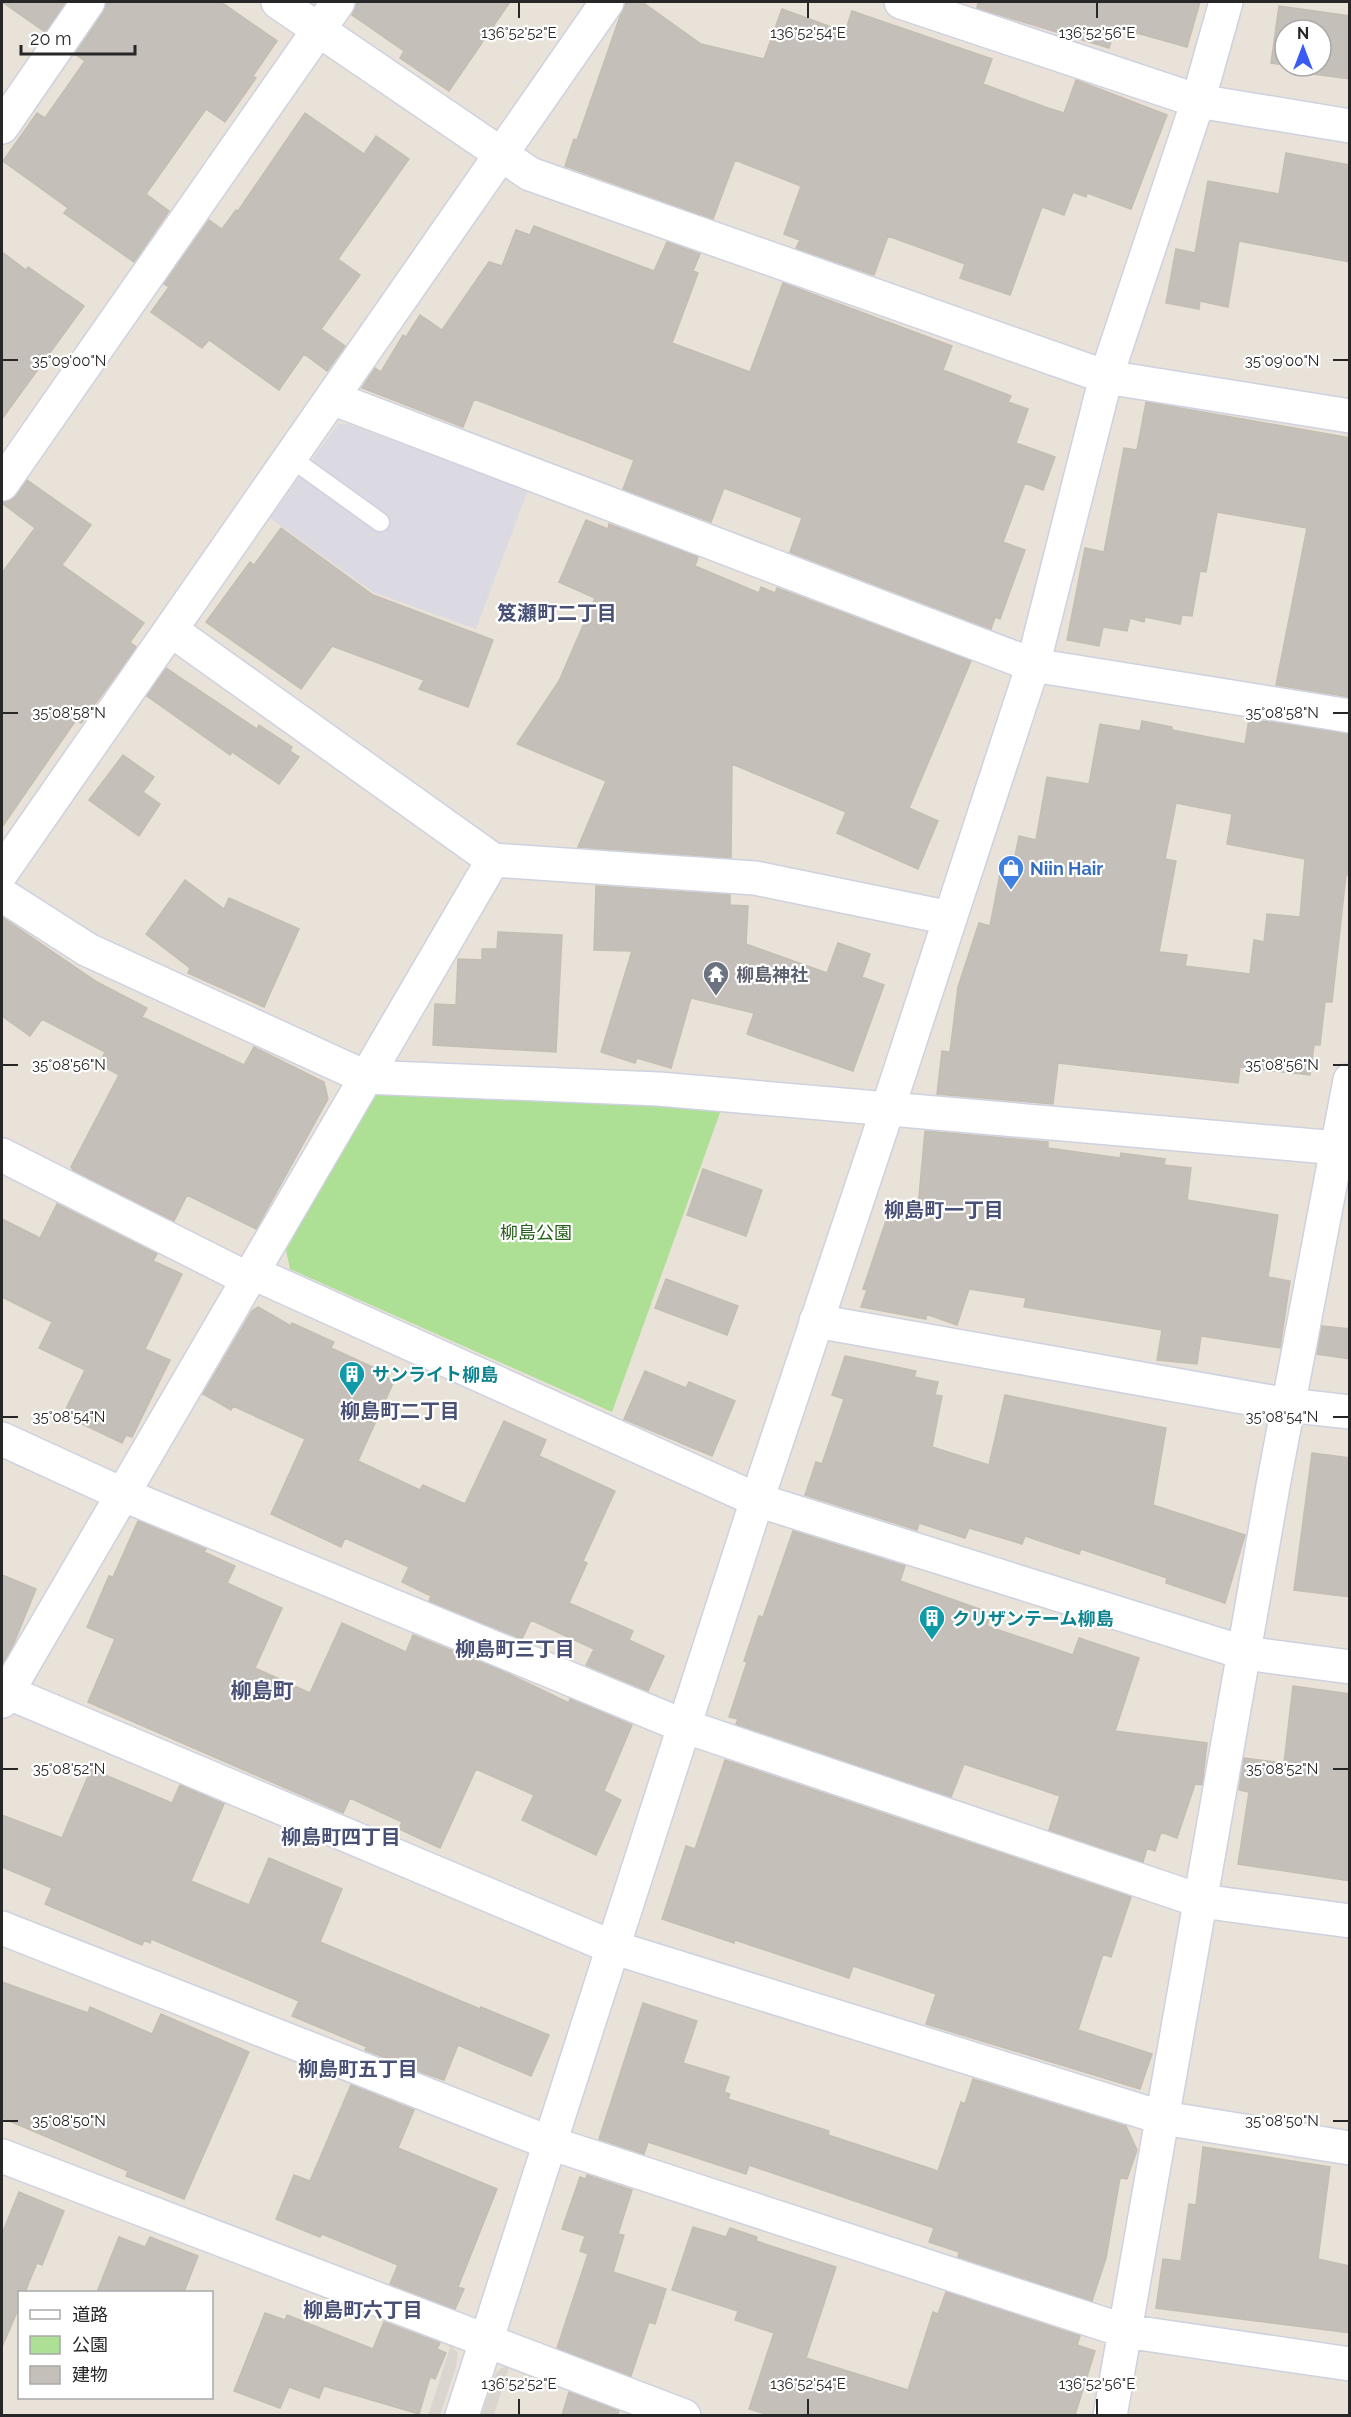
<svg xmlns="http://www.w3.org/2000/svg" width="1351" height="2417" font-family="Raleway,'Noto Sans JP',sans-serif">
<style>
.industrial{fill:#dbd9e1}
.green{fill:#addf95}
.plaza{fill:#dad5cf}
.building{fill:#c4bfb8;stroke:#c4beb2;stroke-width:1.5;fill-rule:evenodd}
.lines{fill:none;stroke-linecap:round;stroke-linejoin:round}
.lane-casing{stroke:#ced1e0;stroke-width:21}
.street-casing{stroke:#ced1e0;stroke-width:36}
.secondary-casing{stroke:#ced1e0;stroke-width:36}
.lane{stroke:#fff;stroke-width:18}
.street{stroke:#fff;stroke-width:33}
.secondary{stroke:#fff;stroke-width:33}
.ticks{fill:none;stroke:#272727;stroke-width:2}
.labels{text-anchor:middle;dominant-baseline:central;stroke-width:4.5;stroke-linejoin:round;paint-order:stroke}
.shop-label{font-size:18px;font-weight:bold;fill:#366cbe;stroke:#fff;text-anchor:start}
.worship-label{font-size:18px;font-weight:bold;fill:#5b616d;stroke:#fff;text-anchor:start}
.park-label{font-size:18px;fill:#28601b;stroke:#fff}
.culture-label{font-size:18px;font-weight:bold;fill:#0d838f;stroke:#fff;text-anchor:start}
.neighbourhood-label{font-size:20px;font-weight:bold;fill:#495075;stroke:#fff}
.quarter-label{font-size:21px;font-weight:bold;fill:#495075;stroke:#fff}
.ticks-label{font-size:15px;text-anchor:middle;fill:#272727;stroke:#fff;stroke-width:4.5;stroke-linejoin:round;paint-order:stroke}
</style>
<rect width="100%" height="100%" fill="#e9e2d8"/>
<path class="industrial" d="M338 424H348L528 490 476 629 373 592 270 518Z"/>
<path class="green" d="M393 1089 721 1110 612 1412 290 1269 286 1250 375 1091Z"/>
<path class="plaza" d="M448 2343 458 2353 456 2367 440 2415 428 2416 450 2348Z
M509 2367 494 2415H481L496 2373 501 2368Z"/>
<path class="building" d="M2 2H66L45 32Z
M106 2H221L277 41 253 76 256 78 225 122 206 109 146 194 169 211 134 262 64 213 68 208 3 161 37 113 45 118 85 61 75 54 103 13Z
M356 2H510L449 91 400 58 404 51 352 15Z
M625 2H642L701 44 764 59 782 9 845 32 852 11 992 59 983 84 1048 108 1064 113 1076 80 1167 115 1131 209 1087 193 1086 197 1073 192 1064 215 1042 207 1010 295 960 278 965 264 888 236 874 275 796 248 800 240 784 234 801 186 735 160 713 219 565 166 574 139 577 140Z
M978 2H1200L1187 47 1115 27 1109 48 977 8Z
M1279 6 1350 16V79L1306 73 1307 68 1295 66H1321V30H1285V65L1271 63Z
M305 113 364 154 376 136 409 159 338 259 360 275 321 329 345 346 327 371 304 354 279 390 209 340 202 348 151 312 169 287 164 284 209 220 222 229 236 210 238 211Z
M1286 153 1350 165V262L1239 241 1228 307 1200 301 1199 309 1166 303 1176 249 1195 253 1208 181 1279 194Z
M534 226 654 271 667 242 700 254 693 271 698 273 672 343 750 372 783 283 952 346 943 370 1011 396 1008 402 1028 409 1016 443 1055 457 1043 490 1025 483 1003 542 1025 550 1000 619 995 617 991 629 790 552 802 518 724 488 711 522 623 489 634 460 474 399 463 427 362 388 375 368 381 372 403 335 406 337 420 315 442 330 489 262 502 266 516 230 530 235Z
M2 252 26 270 28 267 84 306 2 419Z
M1146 402 1350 438V697L1276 685 1307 528 1217 512 1206 572 1200 571 1192 616 1182 615 1180 624 1145 617 1144 622 1130 618 1127 631 1103 627 1099 646 1067 640 1085 548 1104 552 1124 448 1137 450Z
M27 480 91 525 62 565 144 623 130 642 136 647 117 674 81 723 76 720 2 827V573L35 528 2 503 10 501 17 495Z
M586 520 608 529 609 524 698 557 695 566 759 593 761 587 775 593 777 588 971 661 909 808 938 821 918 869 837 833 846 812 732 764 731 858 578 847 606 781 517 744 559 681 595 598 559 582Z
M281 528 373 595 493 640 468 707 419 689 424 680 332 646 301 689 206 622 250 562 254 565Z
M166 668 257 729 259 725 292 747 290 751 299 757 279 784 232 752 230 755 147 696Z
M1249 719 1350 734V876L1346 875 1332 1002H1325L1320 1045H1314L1310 1075 1240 1067 1238 1083 1058 1063 1053 1104 937 1094 942 1051 950 1052 958 987 979 923 990 926 1000 874 1011 876 1019 836 1036 840 1047 777 1089 784 1100 724 1140 731 1142 721 1172 727V730L1245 744ZM1176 803 1232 814 1227 844 1305 859 1300 917 1267 914 1264 942 1254 940 1250 974 1185 966 1187 955 1159 952 1176 861 1165 859Z
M123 755 154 777 143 792 160 804 139 836 89 800Z
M185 880 224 909 229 898 299 929 264 1007 188 973 190 968 146 934Z
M596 886 730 895V905L748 906 746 944 827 973 838 943 870 954 862 977 884 985 853 1071 747 1034 754 1013 691 998 671 1068 637 1058 635 1063 601 1052 632 951 594 950Z
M2 917 97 982 147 1008 142 1017 244 1065 254 1047 324 1082 328 1099 256 1229 187 1195 174 1221 73 1170 71 1167 119 1075 99 1064 105 1052 42 1019 30 1036 2 1016Z
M498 932 562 935 556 1052 433 1045 435 1004 456 1005 458 959 482 960V949H497Z
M925 1131 1048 1142V1148L1120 1158 1121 1153 1165 1159 1164 1165 1191 1168 1187 1200 1278 1215 1268 1277 1290 1281 1280 1348 1201 1336 1197 1364 1157 1360 1162 1330 1024 1307 1026 1298 969 1289 957 1325 926 1314V1319L861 1307 867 1290 863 1289 890 1209 917 1218Z
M703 1169 762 1190 746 1236 687 1215Z
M57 1204 157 1254 153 1261 182 1274 145 1349 170 1360 132 1437 126 1435 122 1443 63 1415 85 1370 39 1348 52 1322 2 1297V1219L40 1238Z
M666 1279 738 1306 727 1335 655 1308Z
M258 1307 291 1326 292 1323 334 1342 331 1348 381 1371 380 1374 394 1381 358 1461 420 1490 423 1485 465 1504 504 1421 546 1440 539 1456 615 1491 583 1561 587 1563 569 1603 633 1631 629 1640 664 1656 648 1691 586 1665 594 1649 531 1620 522 1639 429 1601 431 1596 402 1582 409 1567 345 1538 341 1547 271 1514 305 1439 233 1406 231 1410 203 1394 252 1311Z
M1322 1326 1350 1329V1359L1317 1354Z
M845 1356 916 1371 914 1377 938 1382 935 1395 942 1396 932 1447 989 1465 1005 1395 1166 1428 1153 1505 1245 1535 1225 1603 1166 1583 1167 1578 1081 1549 1079 1554 1025 1536 1022 1544 969 1528 965 1538 919 1523 917 1530 805 1495 816 1462 822 1464 844 1399 832 1395Z
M645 1371 686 1388 689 1382 735 1401 712 1456 624 1419Z
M1312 1453 1350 1458V1597L1294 1590Z
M138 1521 206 1549 204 1552 235 1566 227 1583 282 1608 255 1668 310 1693 342 1623 406 1652 413 1635 507 1673 569 1703 570 1699 632 1725 604 1791 621 1800 596 1855 522 1820 534 1795 476 1769 440 1848 399 1829 402 1822 350 1798 343 1813 88 1702 115 1639 87 1627 109 1576 113 1577Z
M793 1531 905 1566 900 1581 991 1613 987 1626 1073 1655 1079 1638 1139 1658 1115 1731 1207 1743 1202 1785 1195 1784 1177 1838 1161 1832 1155 1851 1147 1848 1143 1862 1049 1830 1060 1796 964 1764 951 1797 736 1724 738 1719 729 1717 747 1662 744 1661 759 1616 763 1617Z
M2 1575 36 1589 14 1643 2 1665Z
M1293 1686 1350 1694V1881L1238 1864 1249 1792 1239 1790 1244 1758 1284 1763Z
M725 1760 1131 1897 1111 1957 1103 1954 1078 2030 1152 2054 1140 2089 926 2024 936 1994 853 1966 849 1978 735 1940 734 1943 662 1919 686 1846 695 1849Z
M91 1769 172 1803 180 1785 224 1804 191 1881 249 1905 269 1858 342 1889 320 1942 480 2009 481 2007 549 2035 531 2076 458 2045 444 2080 429 2075 365 2050 367 2047 292 2016 299 2001 151 1939 150 1943 144 1940 142 1945 45 1904 52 1888 2 1867V1815L62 1838Z
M2 1982 88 2013 90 2007 152 2034 161 2014 249 2052 184 2199 126 2176 128 2171 2 2118Z
M643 2003 697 2021 683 2063 729 2077 724 2092 730 2094 728 2099 829 2131 828 2135 938 2171 961 2102 965 2104 973 2079 1126 2126 1137 2150 1127 2179 1120 2178 1106 2258 1092 2301 958 2257 959 2252 929 2242 934 2228 749 2165 746 2174 648 2142 644 2154 599 2139Z
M351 2085 414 2110 398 2148 497 2189 458 2287 464 2289 455 2309 390 2284 398 2265 322 2234 320 2237 276 2219 294 2175 310 2181Z
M1203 2147 1330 2167 1318 2259 1350 2266V2333L1156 2308 1163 2259 1181 2261 1189 2204 1196 2205Z
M587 2175 632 2190 618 2234 624 2235 613 2272 666 2289 655 2324 649 2322 631 2376 557 2348 588 2254 580 2251 585 2236 562 2229 580 2177 586 2179Z
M19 2192 64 2211 42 2265 37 2263 25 2292H20V2305L2 2347V2234Z
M693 2227 726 2237 730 2228 757 2237 756 2241 836 2267 806 2358 908 2390 933 2312 938 2314 946 2292 1080 2336 1077 2345 1095 2351 1075 2415H769L749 2409 774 2333 735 2320 738 2311 672 2290Z
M119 2237 145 2247 150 2237 198 2256 184 2292H97Z
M265 2313 285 2320 287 2315 373 2349 384 2322 440 2343 437 2349 446 2353 435 2379 430 2377 419 2414 324 2386 319 2398 289 2387 280 2408 234 2391Z
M569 2392 619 2411 617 2415H562Z"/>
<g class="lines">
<g class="lane-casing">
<path id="lane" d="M291 458 380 522"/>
</g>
<g class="street-casing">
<path id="street" d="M278 2 530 174 1106 377 1350 416
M901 2 1198 101 1350 126
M2 127 88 2
M332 398 1033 665 1350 716
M2 484 338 2
M171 630 493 860 755 878 950 918
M2 872 607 2
M2 895 88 950 365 1077 659 1089 1350 1149
M888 1108 1033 665 1106 377 1198 101 1226 2
M2 1155 248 1279
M251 1272 757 1500 1245 1653 1350 1667
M816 1321 1288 1405 1350 1412
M2 1439 124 1495 684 1726 1201 1901 1350 1921
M2 1690 612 1947 1163 2118 1350 2148
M2 1701 493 860
M2 1928 550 2143 1125 2331 1350 2364
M2 2156 684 2416
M1110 2416 1273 1486 1350 1080"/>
</g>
<g class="secondary-casing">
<path id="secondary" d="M462 2416 757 1500 888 1108"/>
</g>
<use href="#lane" class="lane"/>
<use href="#street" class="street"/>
<use href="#secondary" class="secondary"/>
</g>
<path class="ticks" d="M519 3V18M808 3V18M1097 3V18M3 360H18M1333 360H1348M3 713H18M1333 713H1348M3 1065H18M1333 1065H1348M3 1417H18M1333 1417H1348M3 1769H18M1333 1769H1348M3 2121H18M1333 2121H1348M519 2399V2414M808 2399V2414M1097 2399V2414"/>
<defs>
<g id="shop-pin" transform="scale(1.35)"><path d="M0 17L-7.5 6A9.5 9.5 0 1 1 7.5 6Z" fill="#3f7fe0" stroke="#fff"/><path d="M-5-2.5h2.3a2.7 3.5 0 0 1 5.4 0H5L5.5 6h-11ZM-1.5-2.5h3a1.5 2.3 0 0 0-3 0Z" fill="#fff"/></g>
<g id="temple-pin" transform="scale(1.35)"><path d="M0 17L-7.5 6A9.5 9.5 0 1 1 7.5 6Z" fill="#6b7280" stroke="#fff"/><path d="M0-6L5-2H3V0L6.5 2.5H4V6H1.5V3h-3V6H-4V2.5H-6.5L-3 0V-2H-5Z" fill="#fff"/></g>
<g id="building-pin" transform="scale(1.35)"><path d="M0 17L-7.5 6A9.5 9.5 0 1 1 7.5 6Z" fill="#0f9aa8" stroke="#fff"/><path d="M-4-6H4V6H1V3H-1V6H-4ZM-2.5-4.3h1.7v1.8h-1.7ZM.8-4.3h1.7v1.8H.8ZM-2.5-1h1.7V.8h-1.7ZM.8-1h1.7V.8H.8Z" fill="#fff"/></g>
</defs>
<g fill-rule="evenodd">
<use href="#shop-pin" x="1011" y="868"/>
<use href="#temple-pin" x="716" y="974"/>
<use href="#building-pin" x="352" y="1374"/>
<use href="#building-pin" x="932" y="1618"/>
</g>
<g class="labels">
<g class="shop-label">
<text x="1030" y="868">Niin Hair</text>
</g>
<g class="worship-label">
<text x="736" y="974">柳島神社</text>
</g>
<g class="park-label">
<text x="536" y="1232">柳島公園</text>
</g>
<g class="culture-label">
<text x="372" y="1374">サンライト柳島</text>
<text x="952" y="1618">クリザンテーム柳島</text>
</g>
<g class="neighbourhood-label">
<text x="557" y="613">笈瀬町二丁目</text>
<text x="944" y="1210">柳島町一丁目</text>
<text x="400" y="1411">柳島町二丁目</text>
<text x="515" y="1649">柳島町三丁目</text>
<text x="341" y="1837">柳島町四丁目</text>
<text x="358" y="2069">柳島町五丁目</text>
<text x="363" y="2310">柳島町六丁目</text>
</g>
<g class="quarter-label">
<text x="262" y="1690">柳島町</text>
</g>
</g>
<g class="ticks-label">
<text x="519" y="38">136°52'52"E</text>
<text x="808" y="38">136°52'54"E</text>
<text x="1097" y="38">136°52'56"E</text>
<text x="69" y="366">35°09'00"N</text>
<text x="1282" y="366">35°09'00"N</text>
<text x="69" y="718">35°08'58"N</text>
<text x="1282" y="718">35°08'58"N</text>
<text x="69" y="1070">35°08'56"N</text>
<text x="1282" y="1070">35°08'56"N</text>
<text x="69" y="1422">35°08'54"N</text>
<text x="1282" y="1422">35°08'54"N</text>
<text x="69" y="1774">35°08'52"N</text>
<text x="1282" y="1774">35°08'52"N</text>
<text x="69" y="2126">35°08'50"N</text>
<text x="1282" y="2126">35°08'50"N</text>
<text x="519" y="2389">136°52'52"E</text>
<text x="808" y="2389">136°52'54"E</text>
<text x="1097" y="2389">136°52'56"E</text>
</g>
<rect width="1351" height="2417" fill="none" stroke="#272727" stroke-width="6"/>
<rect x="18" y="2291" width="195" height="108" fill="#ffffff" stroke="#a9a9a9" stroke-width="1.5"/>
<rect x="30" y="2310" width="30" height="9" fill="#ffffff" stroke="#a9a9a9" stroke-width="1.5"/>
<text x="72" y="2321" font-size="18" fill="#272727">道路</text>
<rect x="30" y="2336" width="30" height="18" fill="#addf95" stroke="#a9a9a9" stroke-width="1.5"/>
<text x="72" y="2351" font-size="18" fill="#272727">公園</text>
<rect x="30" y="2366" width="30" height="18" fill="#c4bfb8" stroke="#a9a9a9" stroke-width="1.5"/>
<text x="72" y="2381" font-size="18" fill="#272727">建物</text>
<g transform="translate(1303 48)"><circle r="28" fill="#ffffff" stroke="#a9a9a9" stroke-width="1.5"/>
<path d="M0-4.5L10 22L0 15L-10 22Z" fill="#3a5bf4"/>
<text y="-9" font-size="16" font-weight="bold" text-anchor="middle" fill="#272727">N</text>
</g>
<path d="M21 45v9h114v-9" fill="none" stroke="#272727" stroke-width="3"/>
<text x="30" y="45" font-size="18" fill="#272727" stroke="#ffffff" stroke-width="4.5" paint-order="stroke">20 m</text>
</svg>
